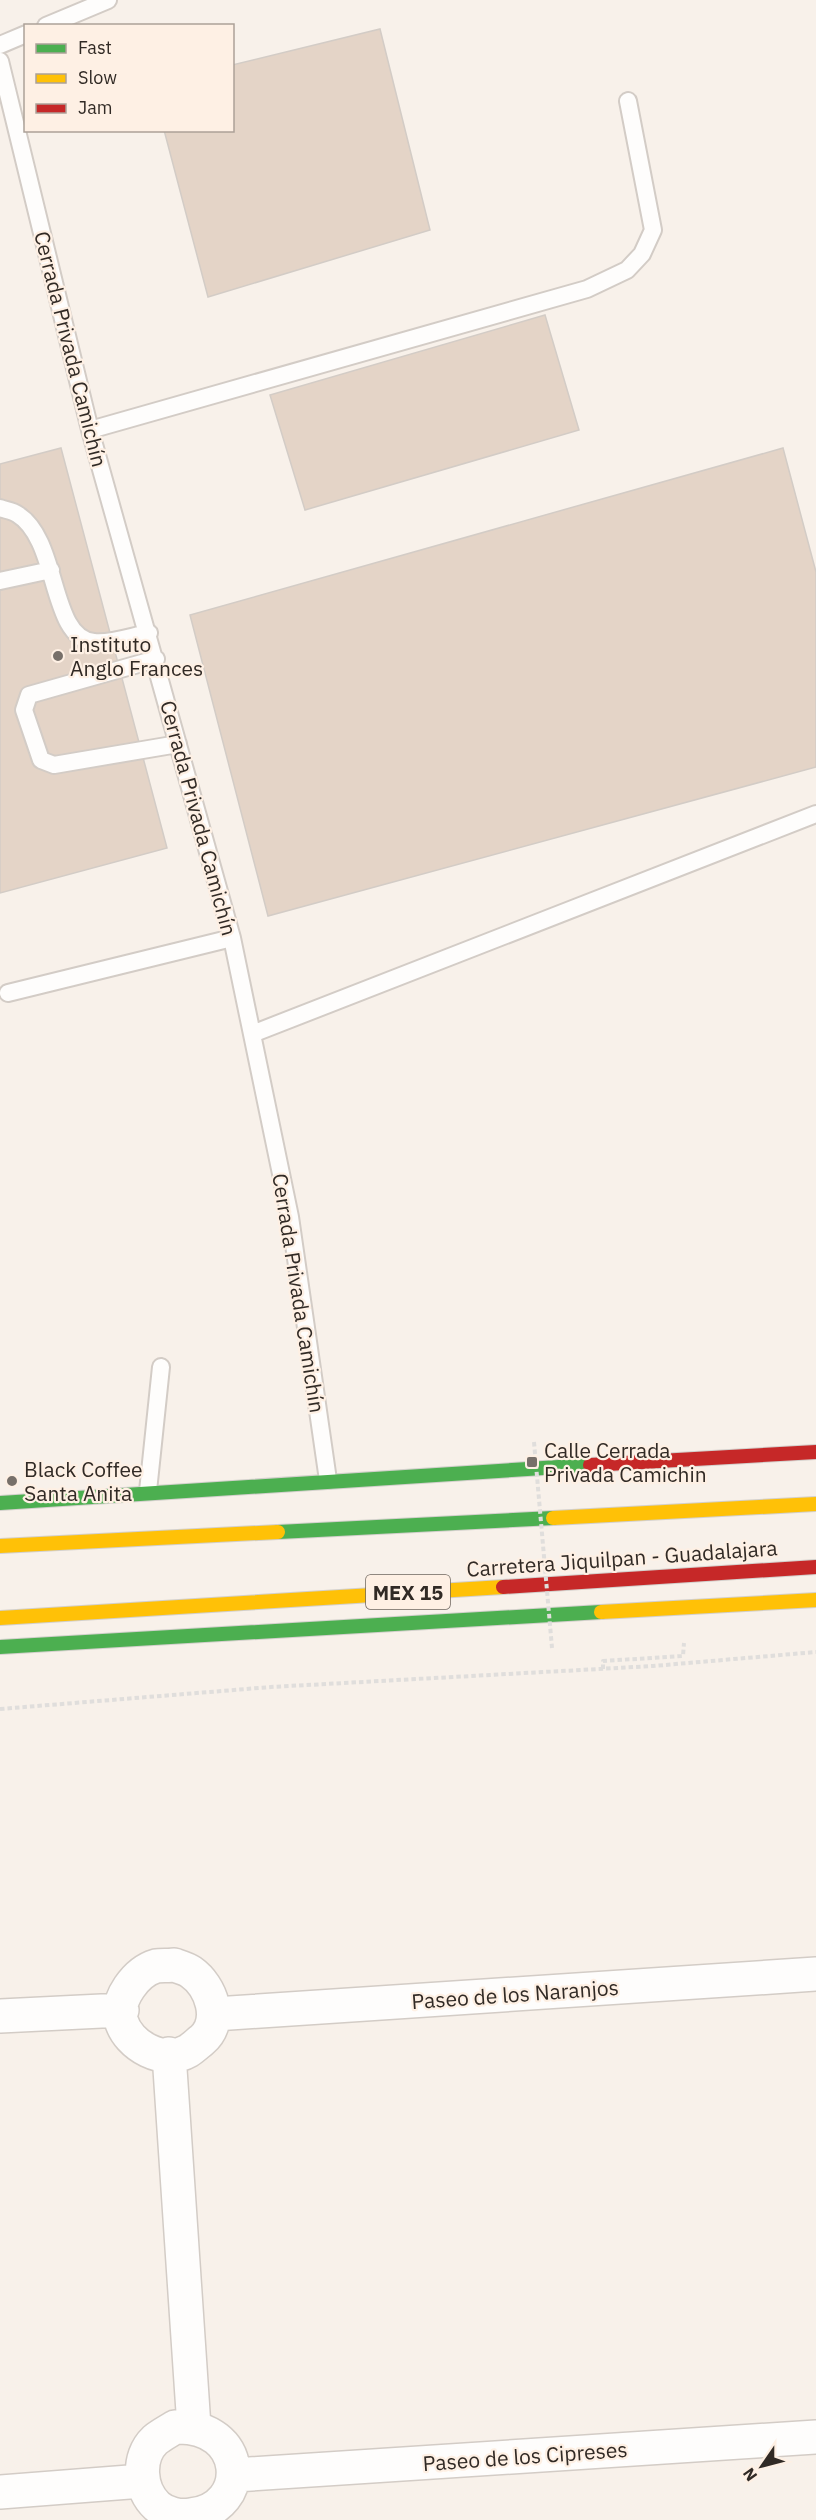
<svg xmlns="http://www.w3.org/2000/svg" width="816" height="2520" font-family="'IBM Plex Sans',sans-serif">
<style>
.building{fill:#e4d4c7;stroke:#d3ccc6;stroke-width:1.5}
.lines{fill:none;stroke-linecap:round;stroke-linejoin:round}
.lane-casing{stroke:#d3ccc6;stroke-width:20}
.street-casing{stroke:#d3ccc6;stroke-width:36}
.fast-casing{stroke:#d3d0cc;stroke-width:16}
.slow-casing{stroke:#d3d0cc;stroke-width:16}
.jam-casing{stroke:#d3d0cc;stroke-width:16}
.path{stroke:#e0dedc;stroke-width:4;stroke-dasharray:4.5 3;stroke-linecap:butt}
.lane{stroke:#fefdfc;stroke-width:16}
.street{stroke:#fefdfc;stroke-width:33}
.fast{stroke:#4caf50;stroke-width:14}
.slow{stroke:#ffc107;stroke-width:14}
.jam{stroke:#c62828;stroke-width:14}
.path-bridge{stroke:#e0dedc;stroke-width:4;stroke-dasharray:4.5 3;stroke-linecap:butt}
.poi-dot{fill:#77706a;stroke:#fef0e4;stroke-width:2}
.labels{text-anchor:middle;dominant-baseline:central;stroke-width:4.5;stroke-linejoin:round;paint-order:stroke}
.shield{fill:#fef0e4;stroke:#6e655e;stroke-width:1.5}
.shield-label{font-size:20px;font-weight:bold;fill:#312a25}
.street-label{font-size:21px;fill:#312a25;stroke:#fef0e4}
.poi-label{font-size:21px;fill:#312a25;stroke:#fef0e4;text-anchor:start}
</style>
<rect width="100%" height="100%" fill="#f8f1ea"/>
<path class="building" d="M380 29 430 230 208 297 164 130H232V65Z
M545 315 579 430 305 510 270 395Z
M61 448 167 848 0 893V464Z
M783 448 816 572V767L268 916 190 615Z"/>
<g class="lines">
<g class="lane-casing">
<path id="lane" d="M46 26 108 0
M0 45 26 34
M0 61 90 430 232 938 290 1217 328 1480
M90 430 587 289 627 270 642 254 653 230 628 101
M0 508C5 510 13 511 17 514 60 540 49 638 94 642 111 644 132 636 149 633
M0 581 51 570
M156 659 29 695 24 710 41 760 54 765 178 744
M8 993 232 938
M252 1034 816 814
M148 1491 161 1367"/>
</g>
<g class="street-casing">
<path id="street" d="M174 1965C180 1967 187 1969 191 1972 211 1986 224 2021 202 2040 198 2043 193 2048 188 2051 164 2065 128 2046 121 2020 116 1999 136 1972 156 1966 161 1965 169 1966 174 1965Z
M215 2014 816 1974
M0 2016 122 2010
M169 2054 194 2427
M175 2427C247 2424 252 2508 191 2515 180 2517 166 2514 157 2506 139 2489 137 2457 155 2440 161 2435 169 2431 175 2427Z
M235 2475 816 2437
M0 2492 142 2481"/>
</g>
<g class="fast-casing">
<path id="fast" d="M0 1503 590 1465
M278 1532 553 1518
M0 1647 601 1612"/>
</g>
<g class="slow-casing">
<path id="slow" d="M553 1518 816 1504
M0 1546 278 1532
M601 1612 816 1600
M0 1618 503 1587"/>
</g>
<g class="jam-casing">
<path id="jam" d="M590 1465 816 1452
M503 1587 816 1567"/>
</g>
<path class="path" d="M603 1669V1661L683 1656 684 1643
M0 1709 271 1687 653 1666 816 1652"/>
<use href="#lane" class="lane"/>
<use href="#street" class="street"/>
<use href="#fast" class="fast"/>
<use href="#slow" class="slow"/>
<use href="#jam" class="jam"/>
<path class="path-bridge" d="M534 1442 552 1648"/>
</g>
<g class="poi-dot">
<circle cx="58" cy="656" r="6"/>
<rect x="526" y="1456" width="12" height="12" rx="3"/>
<circle cx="12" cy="1481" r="6"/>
</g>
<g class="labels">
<rect class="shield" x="366" y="1575" width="84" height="34" rx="4.5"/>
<g class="shield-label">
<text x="408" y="1592">MEX 15</text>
</g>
<g class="street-label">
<text transform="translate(71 349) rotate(76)">Cerrada Privada Camichín</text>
<text transform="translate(199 818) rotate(75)">Cerrada Privada Camichín</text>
<text transform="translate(299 1293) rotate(81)">Cerrada Privada Camichín</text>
<text transform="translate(622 1558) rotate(-4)">Carretera Jiquilpan - Guadalajara</text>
<text transform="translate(515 1994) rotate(-4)">Paseo de los Naranjos</text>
<text transform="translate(525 2456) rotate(-4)">Paseo de los Cipreses</text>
</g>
<g class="poi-label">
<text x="70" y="644">Instituto<tspan x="70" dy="24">Anglo Frances</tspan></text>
<text x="544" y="1450">Calle Cerrada<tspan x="544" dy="24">Privada Camichin</tspan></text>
<text x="24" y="1469">Black Coffee<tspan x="24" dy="24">Santa Anita</tspan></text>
</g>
</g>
<rect x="24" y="24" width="210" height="108" fill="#fef0e4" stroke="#aca198" stroke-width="1.5"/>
<rect x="36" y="44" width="30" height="9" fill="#4caf50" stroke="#aca198" stroke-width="1.5"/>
<text x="78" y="54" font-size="18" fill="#312a25">Fast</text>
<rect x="36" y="74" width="30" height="9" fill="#ffc107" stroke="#aca198" stroke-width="1.5"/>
<text x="78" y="84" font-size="18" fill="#312a25">Slow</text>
<rect x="36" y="104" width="30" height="9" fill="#c62828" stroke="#aca198" stroke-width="1.5"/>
<text x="78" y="114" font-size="18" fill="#312a25">Jam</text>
<g transform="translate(762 2466) rotate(235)" stroke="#fef0e4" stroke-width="4.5" paint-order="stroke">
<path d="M0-4.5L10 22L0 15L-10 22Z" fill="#312a25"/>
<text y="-9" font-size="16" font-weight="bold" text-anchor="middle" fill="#312a25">N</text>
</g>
</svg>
